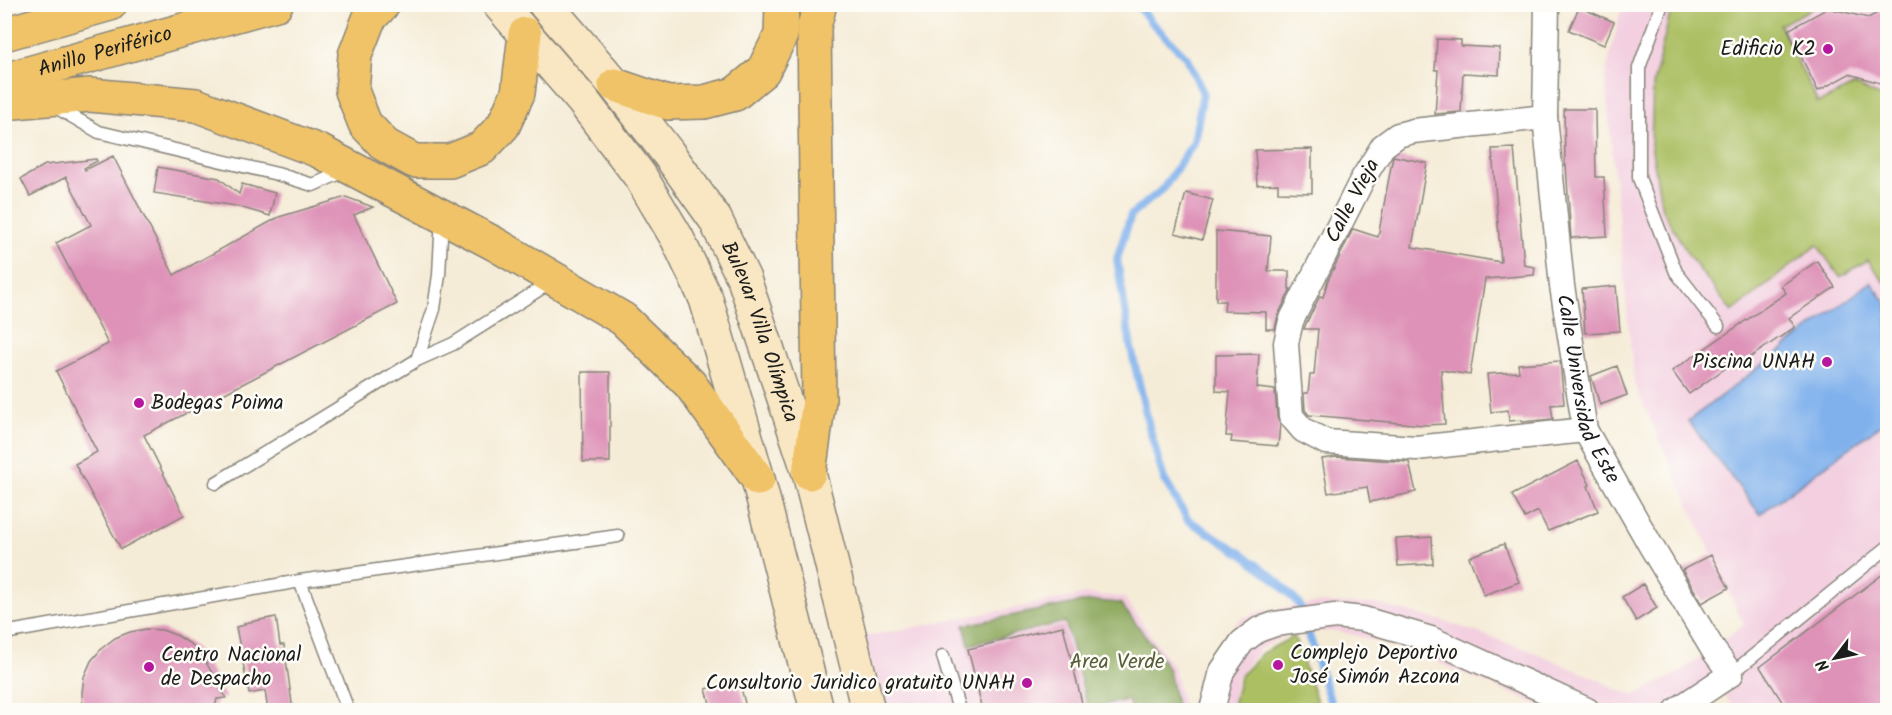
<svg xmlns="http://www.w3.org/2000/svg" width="1892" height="715" font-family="Kalam,sans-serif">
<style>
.built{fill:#f3cfe0}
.green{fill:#acbf63;stroke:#646e40;stroke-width:1.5}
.forest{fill:#89a659;stroke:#52613a;stroke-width:1.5}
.water{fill:#80b1ec;stroke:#4e6684;stroke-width:1.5}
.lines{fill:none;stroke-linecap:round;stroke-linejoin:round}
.stream{stroke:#80b1ec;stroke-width:8}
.building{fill:#de92b7}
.lane-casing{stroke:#88847a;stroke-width:15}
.street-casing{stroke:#88847a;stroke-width:27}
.secondary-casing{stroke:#88847a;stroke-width:36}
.highway-casing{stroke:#88847a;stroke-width:36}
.path{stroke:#88847a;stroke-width:4;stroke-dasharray:1.5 4.5;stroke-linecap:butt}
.lane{stroke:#fff;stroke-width:12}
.street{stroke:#fff;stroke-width:24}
.secondary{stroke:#f9e7c3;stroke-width:33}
.highway{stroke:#f0c369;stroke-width:33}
.poi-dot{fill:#b5179e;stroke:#fdfcf7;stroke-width:2}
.labels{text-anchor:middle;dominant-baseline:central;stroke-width:5;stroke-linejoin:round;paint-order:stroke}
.poi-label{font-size:21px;fill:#1c1c1c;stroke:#fdfcf7;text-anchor:end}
.street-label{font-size:21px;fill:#1c1c1c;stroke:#fdfcf7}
.park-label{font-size:21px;fill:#565d38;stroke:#fdfcf7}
</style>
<rect width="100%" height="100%" fill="#fdfcf7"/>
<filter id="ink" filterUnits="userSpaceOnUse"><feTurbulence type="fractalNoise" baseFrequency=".0167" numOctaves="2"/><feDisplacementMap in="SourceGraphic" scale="12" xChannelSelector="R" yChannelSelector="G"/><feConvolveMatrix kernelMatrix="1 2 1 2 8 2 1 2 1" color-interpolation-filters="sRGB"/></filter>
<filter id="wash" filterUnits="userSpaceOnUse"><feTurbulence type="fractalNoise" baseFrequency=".008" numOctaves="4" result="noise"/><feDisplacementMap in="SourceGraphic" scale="24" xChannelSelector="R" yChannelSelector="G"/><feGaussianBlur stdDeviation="1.35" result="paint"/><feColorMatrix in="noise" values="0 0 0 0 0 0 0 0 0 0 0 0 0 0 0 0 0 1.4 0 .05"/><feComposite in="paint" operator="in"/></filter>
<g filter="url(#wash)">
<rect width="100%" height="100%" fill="#f5ecd7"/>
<path class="built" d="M1622 5H1887V710H1736L1723 694 1701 710H1551L1408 650 1338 631 1291 633 1260 649 1237 677 1231 710H1186L1228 634 1240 619 1259 612 1316 603 1376 604 1447 622 1534 652 1599 680 1617 690 1635 695 1678 673 1744 625 1634 384 1605 77Z
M1086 594 1124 597 1174 667 1184 710H882L863 637Z"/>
<path class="green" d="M1672 5H1819L1780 25 1818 103 1855 85 1881 97 1887 94V280L1884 282 1868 260 1840 277 1817 245 1732 312 1689 256 1662 209 1651 145 1653 85Z
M1294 636 1320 710H1232L1240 676 1262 653Z"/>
<path class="forest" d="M1097 601 1120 603 1152 644 1169 670 1177 710H1131L1128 700 1088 708 1065 622 969 645 964 625 1081 602Z"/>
<path class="water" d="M1871 282 1887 304V420L1760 514 1688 421Z"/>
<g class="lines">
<path class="stream" d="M1137 4 1151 22 1187 58 1203 93 1194 142 1163 189 1131 215 1117 259 1131 348 1149 427 1164 479 1188 520 1241 553 1274 578 1299 604 1333 710"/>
</g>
<g id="blocks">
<path class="building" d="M1579 7 1614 22 1604 45 1569 30Z
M1828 8 1868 18 1887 8V85L1849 74 1818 91 1788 30Z
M1437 39 1461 40V46L1500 48 1499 75 1463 73 1461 112 1435 114 1438 70H1435Z
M1564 109H1595L1596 177H1604L1607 236 1571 238 1566 165H1565Z
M1514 148 1524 265 1535 267 1534 275 1485 279 1470 375 1441 370 1445 424 1424 425 1309 415 1305 410 1304 393H1308L1310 375H1314L1318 329H1304L1305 326 1320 296 1323 297 1328 280 1353 229 1378 237 1393 156 1427 163 1412 247 1501 262 1492 149Z
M1312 149V193L1278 192V184L1257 185 1255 150Z
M113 156 174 275 279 217 346 197 373 207 354 215 397 304 144 435 184 515 121 549 75 464 97 452 56 371 108 344 56 243 91 225 66 177 30 196 21 179 45 165 96 159 97 161 84 168 85 170Z
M158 167 219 178 239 194 242 184 275 193 270 216 236 206 154 193Z
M1186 193 1213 200 1202 240 1175 233Z
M1216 231 1271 236 1268 271H1289V289H1291L1278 315 1275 329H1266V312L1224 311 1225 301H1216Z
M1817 261 1835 287 1789 318 1795 327 1733 369 1730 365 1689 394 1672 371 1786 293 1781 286Z
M1616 286 1620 331 1585 333 1582 289Z
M1259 354 1257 388 1275 390 1277 417 1280 424 1278 446 1231 442 1232 436H1226L1230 392 1216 391V355Z
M1560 361 1564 404 1551 405 1553 419 1522 422V420L1509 421 1508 410 1491 412 1487 374 1519 372 1518 364Z
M1617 366 1627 395 1600 405 1591 376Z
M582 372H610V462H583Z
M1337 457 1409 462 1416 492 1370 502 1367 487 1328 493 1322 459Z
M1578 461 1590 485 1588 486 1598 511 1548 531 1538 511 1525 518 1512 495Z
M1432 537 1433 564 1398 566 1396 539Z
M1504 544 1519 582 1484 595 1469 557Z
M1711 555 1729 588 1702 603 1682 570Z
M1887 571V711H1788L1760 667Z
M1643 584 1657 608 1636 621 1622 597Z
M276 617 280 645H284L293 711H268L265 691 249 694 236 627 245 625 244 623Z
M1063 626 1084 711H983L968 649Z
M146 629 162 630 178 636 192 645 203 657 226 698 217 699 214 711H83L82 693 84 677 91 661 102 648 115 638 130 632Z
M739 680 747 711H712L706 689Z"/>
</g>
</g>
<g filter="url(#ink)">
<use href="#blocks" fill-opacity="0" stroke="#88847a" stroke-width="1.5"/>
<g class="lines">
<g class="lane-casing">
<path id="lane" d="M1662 4 1639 68V178L1676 272 1718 326
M54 106 99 132 277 174 313 185 347 170
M442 217 439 275 434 309 417 360 453 344 551 282
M216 483 417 360
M300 581 618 536
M4 633 300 581 348 710
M943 656 959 710
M1731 674 1888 547"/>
</g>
<g class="street-casing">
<g id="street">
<path id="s1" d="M1547 4 1545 117 1562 286 1585 430 1651 546 1714 651 1731 674 1677 710"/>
<path d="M1545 117 1413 131 1398 135 1383 146 1362 180 1291 321 1286 343 1291 416 1303 430 1326 442 1416 448 1585 430"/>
<path d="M1212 710 1222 671 1242 642 1258 630 1275 624 1335 616 1363 619 1431 639 1587 710"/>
</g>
</g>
<g class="secondary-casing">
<g id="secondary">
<path d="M499 4 583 101 640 176 677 238 706 299 758 479 817 710"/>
<path id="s2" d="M545 4 615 85 668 153 715 219 744 279 809 473 868 710"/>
</g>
</g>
<g class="highway-casing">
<g id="highway">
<path d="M383 4 369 19 355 55 352 91 365 124 385 145 414 161H450L482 148 503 126 518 93 525 34"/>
<path d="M4 34 110 4"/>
<path id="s3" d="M4 80 276 4"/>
<path d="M615 85 668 103 704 102 735 94 763 71 781 35 782 4"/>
<path d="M4 103 90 95 196 105 319 151 495 244 623 319 690 384 758 479"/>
<path d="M809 473 819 400 814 27 820 4"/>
</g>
</g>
<path class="path" d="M1848 4 1852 12"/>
<use href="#lane" class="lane"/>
<use href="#street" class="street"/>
<use href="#secondary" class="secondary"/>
<use href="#highway" class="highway"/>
</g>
</g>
<g class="poi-dot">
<circle cx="1828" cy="49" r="6"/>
<circle cx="1827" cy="362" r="6"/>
<circle cx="139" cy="403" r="6"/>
<circle cx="1278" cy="665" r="6"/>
<circle cx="149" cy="667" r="6"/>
<circle cx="1027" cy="683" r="6"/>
</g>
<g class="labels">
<g class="poi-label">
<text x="1816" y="49">Edificio K2</text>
<text x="1815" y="362">Piscina UNAH</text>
<text x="151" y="403" text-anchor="start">Bodegas Poima</text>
<text x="1290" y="653" text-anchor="start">Complejo Deportivo<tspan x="1290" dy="24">José Simón Azcona</tspan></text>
<text x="161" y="655" text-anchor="start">Centro Nacional<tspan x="161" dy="24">de Despacho</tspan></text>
<text x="1015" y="683">Consultorio Juridico gratuito UNAH</text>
</g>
<g class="street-label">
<text stroke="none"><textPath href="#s3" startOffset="105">Anillo Periférico</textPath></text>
<text transform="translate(1353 201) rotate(-62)">Calle Vieja</text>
<text stroke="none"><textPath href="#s2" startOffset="396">Bulevar Villa Olímpica</textPath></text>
<text stroke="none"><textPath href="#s1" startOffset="390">Calle Universidad Este</textPath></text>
</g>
<g class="park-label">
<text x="1117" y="662">Area Verde</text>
</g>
</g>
<rect width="1892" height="715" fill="none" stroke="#fdfcf7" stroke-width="24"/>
<g transform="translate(1835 658) rotate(238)" stroke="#fdfcf7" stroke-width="4.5" paint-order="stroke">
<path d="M0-4.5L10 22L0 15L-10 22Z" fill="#1c1c1c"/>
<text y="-9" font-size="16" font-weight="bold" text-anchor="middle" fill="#1c1c1c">N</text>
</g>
</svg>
